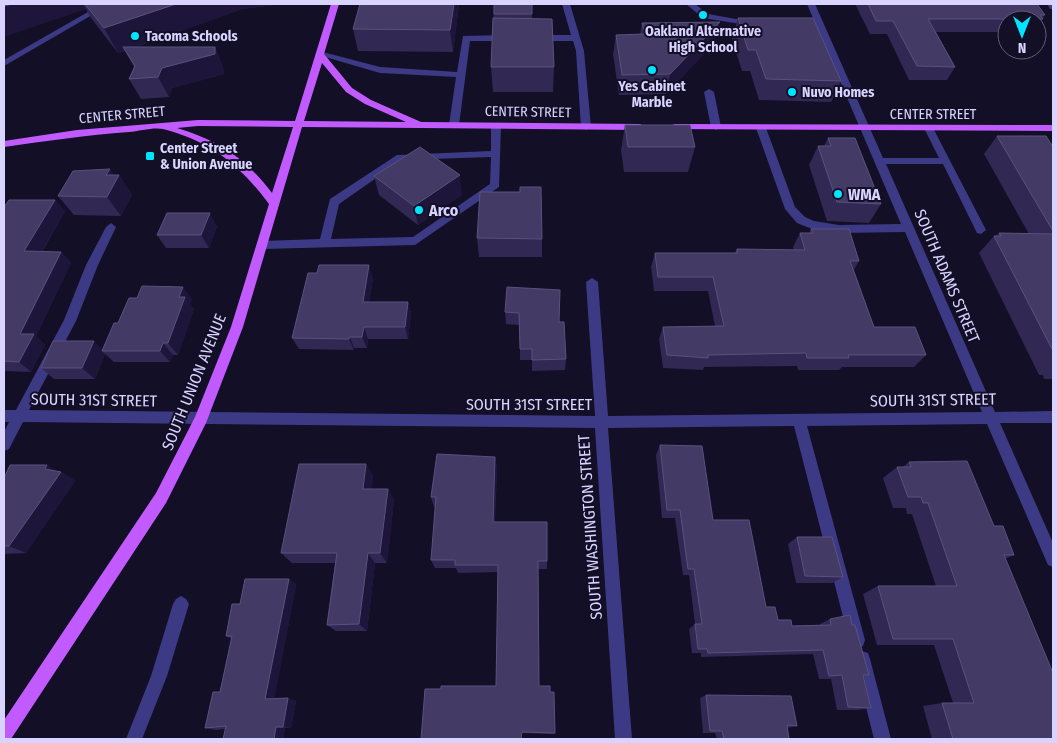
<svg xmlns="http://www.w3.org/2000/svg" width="1057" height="743" font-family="'Fira Sans Condensed',sans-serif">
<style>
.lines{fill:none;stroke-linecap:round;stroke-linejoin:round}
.minor{fill:#3d3a85;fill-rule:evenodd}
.major{fill:#c25bff;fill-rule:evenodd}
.wall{fill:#312854}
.shaded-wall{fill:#1d163a}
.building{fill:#433a66;stroke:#5a527e}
.poi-dot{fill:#00e5ff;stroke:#130f26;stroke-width:2}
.labels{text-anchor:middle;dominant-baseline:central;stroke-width:4;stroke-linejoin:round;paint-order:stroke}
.far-poi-label{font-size:14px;font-weight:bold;fill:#d9d4ff;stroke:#130f26;text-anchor:start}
.far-street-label{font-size:14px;fill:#d9d4ff;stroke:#130f26}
.poi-label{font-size:16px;font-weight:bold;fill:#d9d4ff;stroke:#130f26;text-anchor:start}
.street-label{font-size:16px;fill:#d9d4ff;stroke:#130f26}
</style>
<rect width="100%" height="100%" fill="#130f26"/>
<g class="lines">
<path class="minor" d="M102 4H111L4 66V60Z
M562 4H570L584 51 591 127 586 130 581 127 576 51 573 41H536L532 38 536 35H571Z
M686 4H695L708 14 753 22 757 24 753 26 703 18Z
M807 4H815L883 158H939L924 128 929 125 932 126 986 230 981 234 977 233 943 164H886L995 412 1053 411V423H1000L1053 543V567L1048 565 987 424 807 426 865 640 863 646 857 648 851 646 849 640 794 426 608 428 632 739H615L595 428 23 422 9 449 4 451V432L9 422H4V410H16L64 320 86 265 106 227 111 223 116 227 98 265 76 321 29 410 595 416 586 282 592 278 598 282 608 416 982 412 905 232 839 233 812 229 797 223 785 209 756 128 758 126 761 125 766 128 795 207 805 217 814 221 839 225 901 224Z
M1047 4H1053V9H1050Z
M463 36 509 35 513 38 509 41H470L459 125 454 128 449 125 456 77 380 73 315 54 319 51 380 67 457 72Z
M709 89 714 92 721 127 716 130 711 127 704 92Z
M496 123 501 126 499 187 415 245 263 249 258 245 263 241 320 239 330 199 397 155 491 151V126ZM491 157 490 184 413 237 331 239 339 204 402 160Z
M181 596 186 599 189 604 167 676 142 739H126L151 676 173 604 176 599Z
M862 651 868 653 870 659 891 739H874L854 659 856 653Z"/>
<path class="major" d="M331 4H339L324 54 352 88 371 100 421 122 640 124 645 127 640 130 302 127 243 327 206 423 166 503 11 739H4V720L156 493 195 417 231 327 269 204C240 165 210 141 163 129 154 127 139 131 129 132 87 135 46 141 4 147V141L77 130 198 120 295 121ZM322 63 346 92 365 104 406 122 304 121ZM198 126 293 127 272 193C245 158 220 141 177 128Z
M675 124 1053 125V131L672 129V125Z"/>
</g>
<path class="wall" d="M4 4H283L242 9 136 47H215L223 67 224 74 172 88 169 97 141 99 129 79 134 67 125 51 118 53 91 18 86 9Z
M459 4 453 52 358 51 353 29Z
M494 4H532V18L554 67 553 92H493L491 67Z
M855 4H1037L1045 15 1037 27V20H1007V32H936L955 67 947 80H909L887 34H870Z
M738 18 841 81 831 102 759 100 750 71H742L732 39Z
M642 23 715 42 666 94 619 95 613 54 616 35 640 34Z
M625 125 695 147 688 172H624L621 150Z
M997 136 1053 147V379H1044L1043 375H1039L979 253 994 236H996L999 233 1029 234 984 154Z
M828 138 881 204 869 223 827 221 809 165 818 146H824Z
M114 175H119L132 195 121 216 74 215 58 196Z
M374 176 462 195 418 225 379 195Z
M55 200 65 211 42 252H61L71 263 36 336 45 345 31 372 4 371V207Z
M217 226 209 248H166L157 235Z
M811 229 859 261 854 270 874 327 926 355 914 367H842L839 370H798L797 366 704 367 703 370 663 368 659 339 663 327 715 326 708 291H654L651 267 655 253H735L737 249 794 250 793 247 800 233H809Z
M477 238 542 239V257H479Z
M373 278 369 302H408L411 314 408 339H368L367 348H354V350L299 349 292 338Z
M507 287 559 322 566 359 565 370 532 371V360H520V325L506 324 505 312Z
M192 299 190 304 194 309 178 355H173L170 362H114L105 354 95 379H54L41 368 103 349Z
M660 445 713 520 766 607 778 620 792 626 820 625V624L830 619 852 625 869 675 864 676 871 708 858 710H837L831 679H819L813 654 701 657V653H692L689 629 695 624 689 575H683L675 518H662L656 455Z
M495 457 497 468 495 522 547 561V569H538L539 686 550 692 555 733 554 734 522 733 441 689 496 686 498 572 458 573 456 568H435L431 560 435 507H434L431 497Z
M909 462 994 526 1014 555 1005 559 1053 739H932L923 706 942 703H953L934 645H877L863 594 878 586H936L912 514H907L906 508H893L883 478 897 467H903Z
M366 464 373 476 371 489H388L394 500 387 563H375L367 631H336L327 625 335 563H292L281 553Z
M57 471 61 472 75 481 26 553 4 554V478Z
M797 537 843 577 832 583H796L788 544Z
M289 579 296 585 274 699 288 698 296 701 291 728H285L283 739H223L225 729 216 730 205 728 220 692 232 639 226 636 240 604Z
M706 695 797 726 787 728 789 739H717L715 733H703L700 698Z"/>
<path class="shaded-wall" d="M12 4H83L86 9 4 37V6Z
M176 4H283L242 9 118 53 104 28Z
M454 4H459L453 52 450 30Z
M720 22 715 42 666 94 670 74Z
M215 47 223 67 224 74 172 88 169 97 158 77 162 68Z
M110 169 117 179 119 175 132 195 121 216 107 197 106 175Z
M460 175 462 195 418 225 414 206Z
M55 200 65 211 35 263 24 251Z
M210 213 217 226 209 248 201 235Z
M61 252 71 263 36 336 45 345 31 372 19 362 20 334Z
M369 265 373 278 367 314 363 302Z
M183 287 192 299 190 304 194 309 178 355 168 343 179 297Z
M408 302 411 314 408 339 405 327Z
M364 327 368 339 367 348 362 337Z
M350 337 354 348V350L349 339Z
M94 341 104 351H102L105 354 95 379 82 368Z
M163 343 173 355 170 362 160 351Z
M495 457 497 468 494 531 493 522Z
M366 464 373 476 370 500 363 489Z
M47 465 60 473 61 472 75 481 26 553 9 546Z
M388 489 394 500 387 563 380 553Z
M368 553 375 563 367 631 359 624Z
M289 579 296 585 274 702 265 699Z
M288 698 296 701 291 728 283 727Z
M276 727 285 728 283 739H274Z"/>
<path class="building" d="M4 4H12L4 6Z
M85 4H176L104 28Z
M360 4H454L450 30 353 29Z
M494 4H532V14H494Z
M868 4H1037L1045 15H1040L1043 19H928L955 67 917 66 893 21H876Z
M493 18 552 19 554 67H491Z
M738 18H813L841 81 766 79 756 50H748Z
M720 22 670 74 622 75 616 35 645 34 642 23Z
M123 47H215V54L162 68 158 77 129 79 135 66Z
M625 125H690L695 147H628Z
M997 136H1046L1053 147V231Z
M828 138H855L881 204 837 202 818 146H831Z
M420 147 460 175 414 206 374 176Z
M110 169 106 175H119L107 197 58 196 73 171Z
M520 187H541L542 239 477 238 480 192H520Z
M9 200H55L24 251 61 252 20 334H34L19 362 4 361V207Z
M167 213H210L201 235H157Z
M811 229H849L859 261H850L874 327H915L926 355H848L849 358H807L806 353 708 355V358L667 355 663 327 724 326 713 277H658L655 253H737V249L805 250 800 233H813Z
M999 233 1053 234V351L994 236H1001Z
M319 265H369L363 302H408L405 327H364L362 337H350L349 339 292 338 308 273H317Z
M142 286 183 287 179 297H185L168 343H163L160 351H102L114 323H118L129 298H137Z
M507 287 560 290 559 322H564L566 359 532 360V349H520L519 313 505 312Z
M53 341H94L82 368H41Z
M660 445 702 446 713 520H749L766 607H775L778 620H791L792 626 831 625 830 619 850 615 852 625H855L869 675H863L871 708 848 707 842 675 829 676 823 650 708 653 707 649H698L695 624H702L694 569H688L680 510H667Z
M437 454 495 457 493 522H547V561H538L539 686H550V692H554L555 733 522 732 521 739H421L425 689H441V686H496L498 565H455V560H431L436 497H431Z
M967 461 994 526H1003L1014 555H1004L1053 673V739H953L942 703H974L953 639H893L878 586H957L928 503H923L921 497H908L897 467H911L909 462Z
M299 464H366L363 489H388L380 553H368L359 624 327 625 337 553H281Z
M10 465H47L45 469 61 472 9 546H4V478Z
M797 537H832L843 577 805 576Z
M245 579H289L265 699 288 698 283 727H276L274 739H223L226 726 205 728 213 692H220L232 636H226L232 604H240Z
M706 695 791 696 797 726 787 725 789 739H724L722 731H710Z"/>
<g class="poi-dot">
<circle cx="703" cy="15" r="5"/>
<circle cx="135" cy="36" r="5"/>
<circle cx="652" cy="70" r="5"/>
<circle cx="792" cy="92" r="5"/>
<rect x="145" y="151" width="10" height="10" rx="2.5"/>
<circle cx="838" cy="194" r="5"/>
<circle cx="419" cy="210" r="5"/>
</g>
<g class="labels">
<g class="far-poi-label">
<text x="703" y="31" text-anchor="middle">Oakland Alternative<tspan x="703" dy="16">High School</tspan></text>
<text x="145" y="36">Tacoma Schools</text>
<text x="652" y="86" text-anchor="middle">Yes Cabinet<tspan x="652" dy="16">Marble</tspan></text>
<text x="802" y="92">Nuvo Homes</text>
<text x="160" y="148">Center Street<tspan x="160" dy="16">&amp; Union Avenue</tspan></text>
</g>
<g class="far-street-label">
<text transform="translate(528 112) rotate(1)">CENTER STREET</text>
<text x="933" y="114">CENTER STREET</text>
<text transform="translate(122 115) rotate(-5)">CENTER STREET</text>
</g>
<g class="poi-label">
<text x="848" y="194">WMA</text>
<text x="429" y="210">Arco</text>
</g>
<g class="street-label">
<text transform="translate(947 276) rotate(67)">SOUTH ADAMS STREET</text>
<text transform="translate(194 382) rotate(-68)">SOUTH UNION AVENUE</text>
<text transform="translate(94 400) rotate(1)">SOUTH 31ST STREET</text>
<text transform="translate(933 400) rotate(-1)">SOUTH 31ST STREET</text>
<text x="529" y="404">SOUTH 31ST STREET</text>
<text transform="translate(590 527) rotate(-94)">SOUTH WASHINGTON STREET</text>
</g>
</g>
<rect width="1057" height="743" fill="none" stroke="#d9d4ff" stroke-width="10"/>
<g transform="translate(1022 35) rotate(180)"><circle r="24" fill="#130f26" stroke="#625e7d"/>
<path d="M0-4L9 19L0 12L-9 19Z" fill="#00e5ff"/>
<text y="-8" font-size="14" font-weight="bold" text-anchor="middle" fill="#d9d4ff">N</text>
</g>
</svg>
